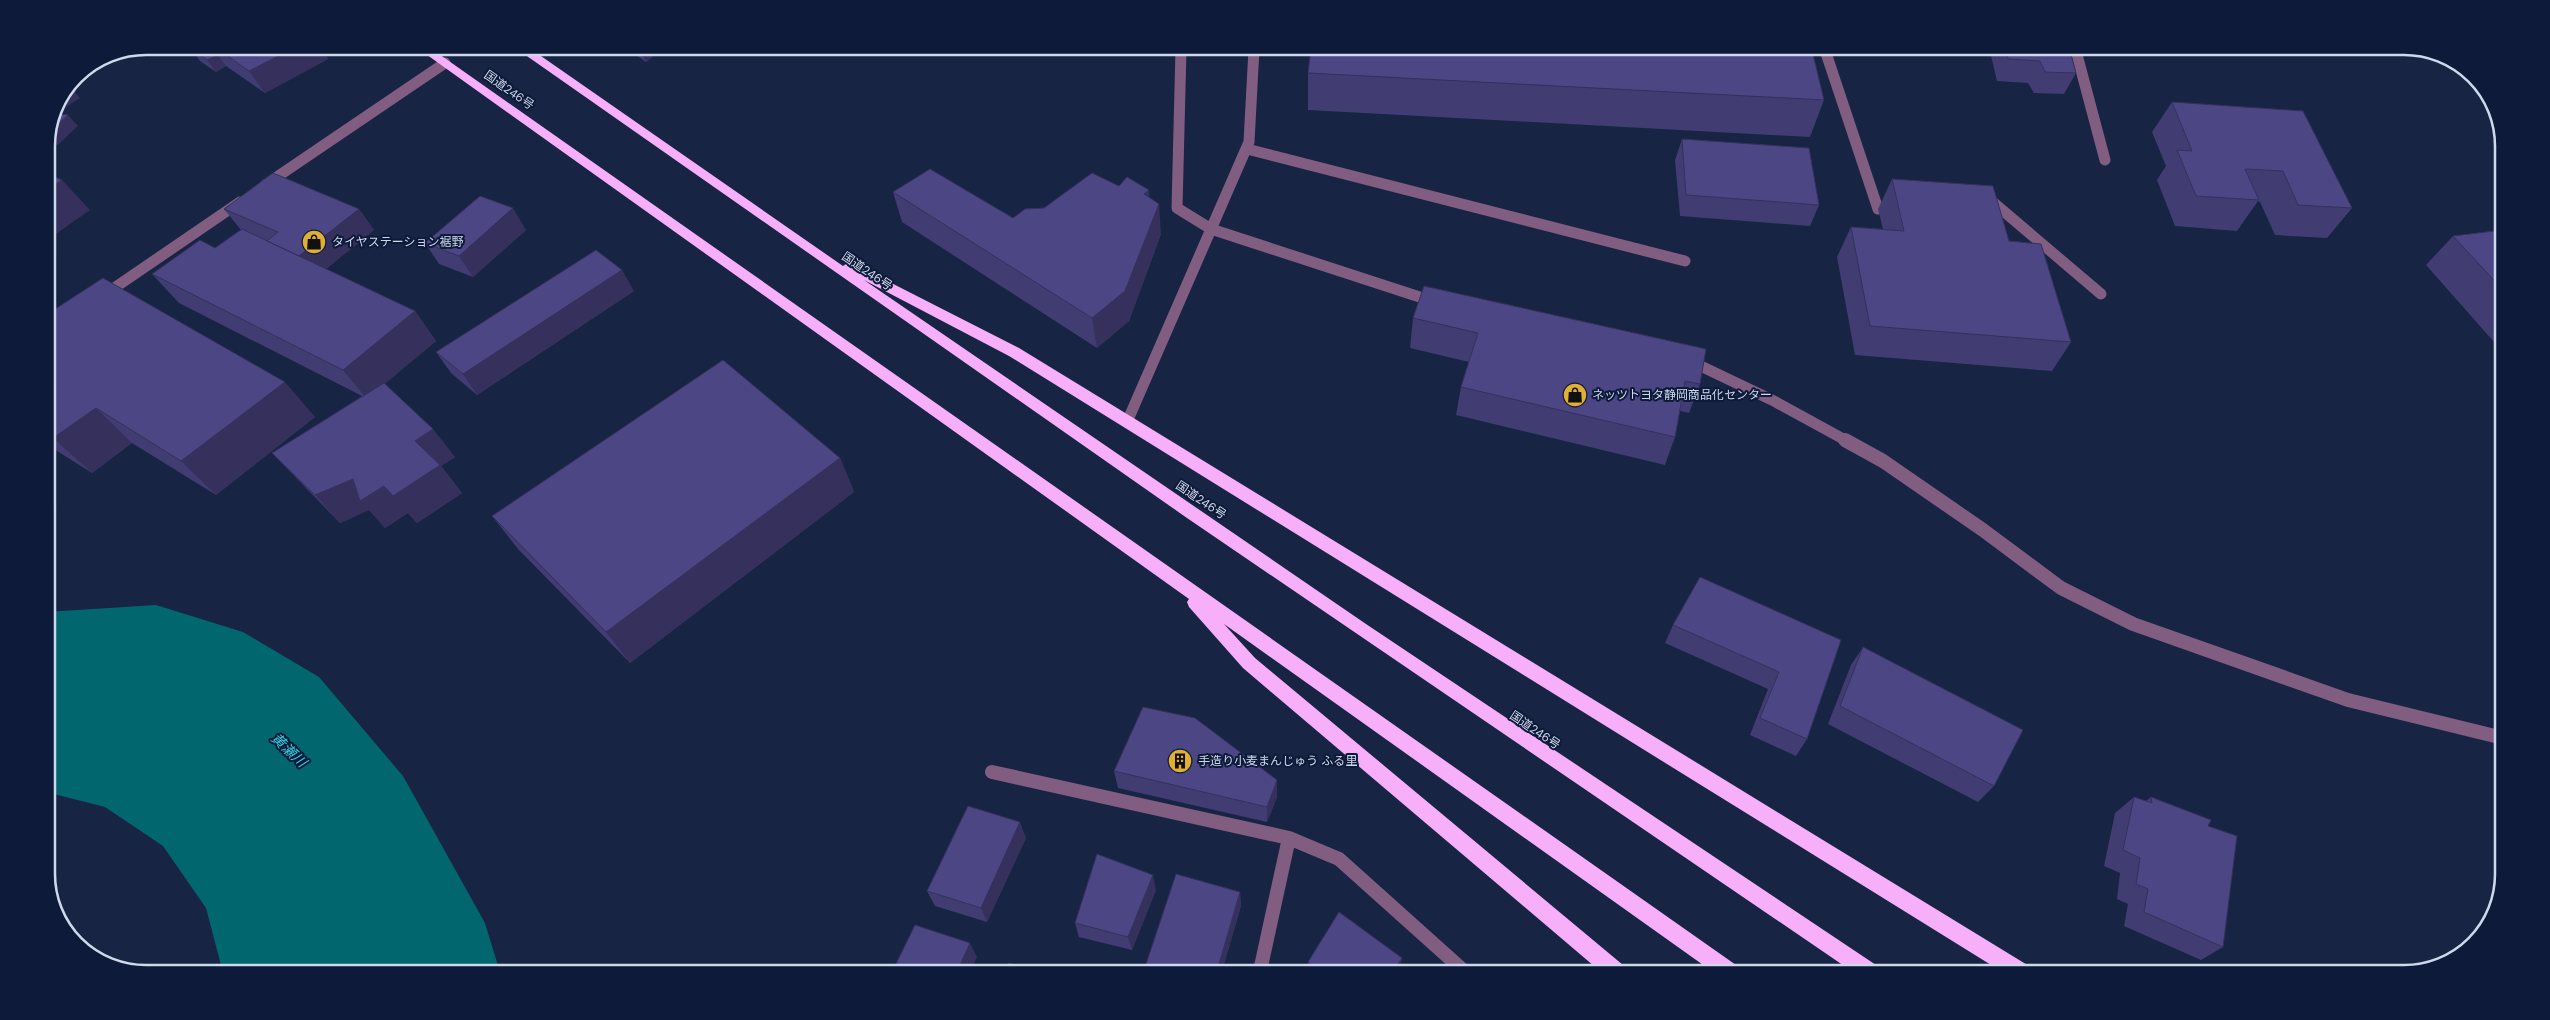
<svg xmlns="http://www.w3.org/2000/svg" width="2550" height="1020" font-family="'DM Sans','Noto Sans JP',sans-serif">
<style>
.water{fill:#02666f}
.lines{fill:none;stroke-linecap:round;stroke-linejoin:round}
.minor-far1{stroke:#815d82;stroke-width:11}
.minor{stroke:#815d82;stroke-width:14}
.highway{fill:#f7affa;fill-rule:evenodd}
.wall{fill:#413c72}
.shaded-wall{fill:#35315c}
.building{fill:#4c4684;stroke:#35315c}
.labels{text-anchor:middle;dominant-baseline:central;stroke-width:4;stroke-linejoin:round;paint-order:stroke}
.street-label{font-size:12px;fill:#cfd9ed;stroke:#0e1a39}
.poi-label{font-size:12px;fill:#cfd9ed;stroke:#0e1a39;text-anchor:start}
.water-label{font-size:14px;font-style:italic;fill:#31d6e7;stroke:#0e1a39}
.rim{fill:none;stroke:#cfd9ed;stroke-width:2.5}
</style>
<rect width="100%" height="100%" fill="#172444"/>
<path class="water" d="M156 605 243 632 319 677 403 776 485 923 499 969H222L206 908 163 846 105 807 46 792V612Z"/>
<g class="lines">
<path class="minor-far1" d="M145 47 148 46
M1181 49 1177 208 1211 229 1435 302
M1825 50 1878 209 1893 207
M2076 51 2105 160
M1247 149 1685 261
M265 185 445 63
M1988 198 2101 294
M104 295 240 202
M1688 360 1772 400 1847 441
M1127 422 1249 142 1254 49"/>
<path class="minor" d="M1845 440 1883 461 1983 530 2061 588 2133 624 2348 700 2499 737
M992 772 1289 838 1339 859 1465 972
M1260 971 1289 838"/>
<path class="highway" d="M416 47H429L1736 965 1738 972H1713L1224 624 1255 658 1623 965 1625 972H1601L1243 668 1189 607 1187 602 1189 599Z
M514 47H528L843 266 849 262 854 264 1019 348 2029 966 2031 973H2004L1009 356 864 280 1366 624 1876 965 1878 972H1853L1187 518Z"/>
</g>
<path class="wall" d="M198 46 320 47 328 59 265 93 226 66 216 72 200 61 192 49Z
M624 47H665L646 62Z
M1990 51H2070L2076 73 2064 94 2034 93 2028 83 1997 81Z
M1308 73 1824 100 1810 137 1308 110Z
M2172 102 2352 208 2327 238 2275 235 2260 202 2258 201 2237 231 2175 226 2157 180 2166 166 2152 132Z
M1682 139 1819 205 1810 226 1680 216 1675 160Z
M1892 179 2009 241 2071 342 2052 371 1855 355 1837 257 1851 227 1883 229 1878 209Z
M1119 186 1149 190V198L1161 234 1129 321 1097 348 902 222 893 192 1013 218Z
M224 209H359L374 230 326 269 415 311 436 341 384 384 455 457 441 466 462 493 417 523 408 513 385 528 369 510 340 523 272 453 362 396 179 303 152 274 215 248 241 230Z
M526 230 473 277 439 264 425 243Z
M2503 230 2502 351 2426 265 2453 236Z
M634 291 477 395 451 373 436 352Z
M46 315 315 417 216 495 132 443 92 473 46 444Z
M1413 318 1700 384 1689 413 1680 411 1675 437 1665 465 1456 415 1461 387 1469 362 1410 348Z
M840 458 854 492 630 663 518 549 492 516Z
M1673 625 1841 640 1807 739 1796 756 1750 735 1768 689 1665 643Z
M1863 647 1994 786 1978 802 1828 724 1851 665Z
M1114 771 1277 780V797L1267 822 1118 788Z
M2134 797 2146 801 2151 797 2208 826 2223 947 2201 960 2124 926 2128 904 2117 899 2120 873 2104 866 2115 813Z
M1026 838 987 922 935 906 927 891Z
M1156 890 1132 950 1079 937 1075 923Z
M1240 892 1241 906 1222 971H1147L1146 964Z
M1402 958 1399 971H1308V962Z"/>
<path class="shaded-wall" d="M296 47H320L328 59 265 93 249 71Z
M640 47H665L646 62Z
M218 55 226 66 216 72 207 60Z
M69 85 80 98 52 116 54 108Z
M68 115 78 126 46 156V140L48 134Z
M62 180 90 210 46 241V191Z
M1149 190 1152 220 1144 194Z
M1159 204 1161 234 1129 321 1097 348 1092 318Z
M513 208 526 230 473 277 459 256Z
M359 209 374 230 314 278 298 256Z
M622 270 634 291 477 395 463 374Z
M415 311 436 341 367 399 343 370Z
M285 382 315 417 216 495 181 461Z
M96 408 132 443 92 473 53 438Z
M433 429 455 457 441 466 462 493 417 523 393 496 415 441Z
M840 458 854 492 630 663 606 632Z
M353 479 384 486 408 513 385 528 369 510 340 523 315 495Z
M1277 780V797L1267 822V807Z
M1020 822 1026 838 987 922 981 908Z
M1153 875 1156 890 1132 950 1128 937Z
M1240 892 1241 906 1222 971H1217Z
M970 943 977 957 971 970H958Z
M1402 958 1399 971H1393Z"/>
<path class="building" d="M198 46H212L218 55 207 60 192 49Z
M213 46 296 47 249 71Z
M1311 49 1812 50 1824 100 1308 73Z
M2006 51H2070L2076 73 2045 72 2040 61 2008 59Z
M2172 102 2303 111 2352 208 2298 205 2283 171 2245 169 2259 200 2196 196 2177 150 2192 151Z
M53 113 68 115 48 134Z
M1682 139 1809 148 1819 205 1686 195Z
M930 169 1013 218 1025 209 1044 208 1092 173 1119 186 1127 177 1149 190 1144 194 1159 204 1125 291 1092 318 893 192Z
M46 173 62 180 46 191Z
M273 173 359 209 299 256 267 241 278 232 224 209Z
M1892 179 1993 186 2009 241 2041 244 2071 342 1870 326 1851 227 1904 231Z
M480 196 513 208 459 256 425 243Z
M242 229 415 311 343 370 152 274 200 240 215 248Z
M2503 230 2502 289 2453 236Z
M596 250 622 270 463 374 436 352Z
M103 278 285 382 181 461 96 408 53 438 46 434V315Z
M1424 286 1706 349 1700 384 1685 381 1675 437 1461 387 1478 333 1413 318Z
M723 360 840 458 606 632 492 516Z
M384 383 433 429 415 441 440 465 393 496 384 486 360 501 353 479 315 495 272 453Z
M1700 577 1841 640 1807 739 1760 718 1779 672 1673 625Z
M1863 647 2023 730 1994 786 1840 706Z
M1143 707 1195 718 1277 780 1267 807 1114 771Z
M2134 797 2152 803 2151 797 2211 820 2208 826 2237 836 2223 947 2144 912 2148 889 2136 884 2140 858 2123 850Z
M968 806 1020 822 981 908 927 891Z
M1097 854 1153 875 1128 937 1075 923Z
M1176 874 1240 892 1217 971H1168L1146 964Z
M1339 912 1402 958 1393 971H1320L1308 962Z
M915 925 970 943 958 970H893Z
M1009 963 1031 971 1006 970Z"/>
<defs>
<g id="shop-disc" transform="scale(1.25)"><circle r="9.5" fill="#e1af34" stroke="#0e1a39"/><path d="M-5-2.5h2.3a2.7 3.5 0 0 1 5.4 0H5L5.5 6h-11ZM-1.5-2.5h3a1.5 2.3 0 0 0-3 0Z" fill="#111"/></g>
<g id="building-disc" transform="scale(1.25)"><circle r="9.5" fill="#e1af34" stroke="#0e1a39"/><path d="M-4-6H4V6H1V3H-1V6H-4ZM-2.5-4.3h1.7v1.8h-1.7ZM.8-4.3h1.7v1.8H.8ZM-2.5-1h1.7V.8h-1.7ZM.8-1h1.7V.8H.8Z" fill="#111"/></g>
</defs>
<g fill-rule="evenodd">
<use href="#shop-disc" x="314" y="242"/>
<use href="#shop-disc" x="1575" y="395"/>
<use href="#building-disc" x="1180" y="761"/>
</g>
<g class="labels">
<g class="street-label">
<text transform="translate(509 90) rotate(35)">国道246号</text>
<text transform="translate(867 271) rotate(34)">国道246号</text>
<text transform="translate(1201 500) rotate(34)">国道246号</text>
<text transform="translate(1535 730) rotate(34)">国道246号</text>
</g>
<g class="poi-label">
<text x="332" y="242">タイヤステーション裾野</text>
<text x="1592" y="395">ネッツトヨタ静岡商品化センター</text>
<text x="1198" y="761">手造り小麦まんじゅう ふる里</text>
</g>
<g class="water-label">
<text transform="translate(289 750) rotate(43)">黄瀬川</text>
</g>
</g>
<path d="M0 0H2550V1020H0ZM146 55H2404A91 91 0 0 1 2495 146V874A91 91 0 0 1 2404 965H146A91 91 0 0 1 55 874V146A91 91 0 0 1 146 55Z" fill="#0e1a39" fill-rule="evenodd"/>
<path class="rim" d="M146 55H2404A91 91 0 0 1 2495 146V874A91 91 0 0 1 2404 965H146A91 91 0 0 1 55 874V146A91 91 0 0 1 146 55Z"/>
</svg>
